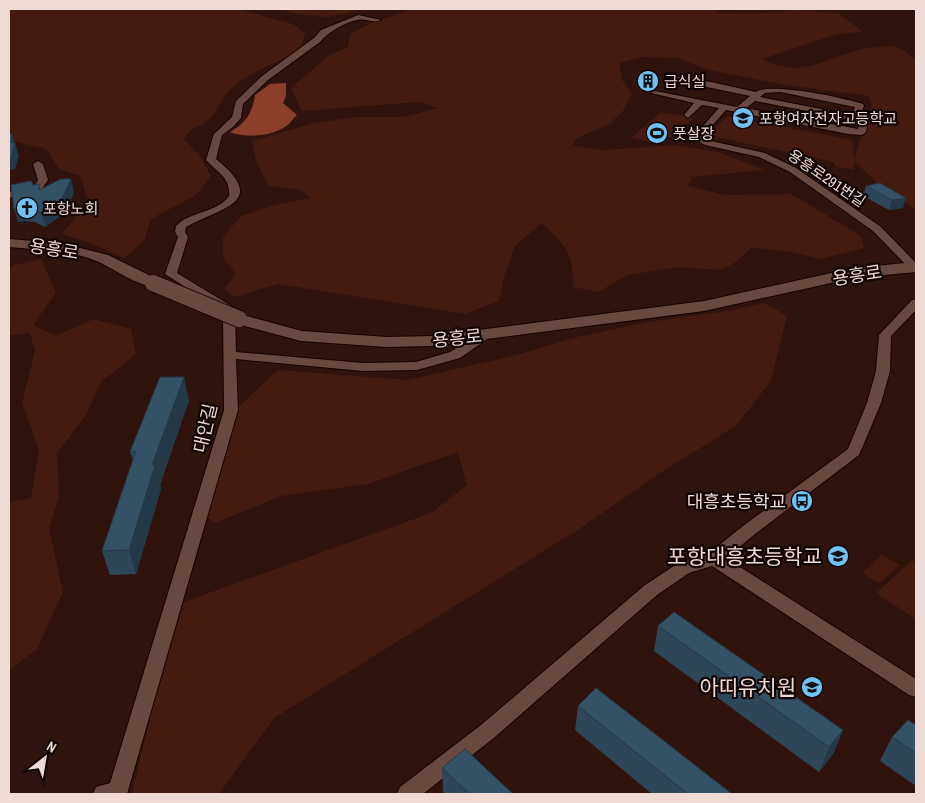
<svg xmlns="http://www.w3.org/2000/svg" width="925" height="803" font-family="'Archivo Narrow','Noto Sans KR',sans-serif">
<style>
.green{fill:#451b10}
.water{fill:#8b3e29}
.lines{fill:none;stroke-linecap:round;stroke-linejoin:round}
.street-casing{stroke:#160100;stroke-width:2}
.secondary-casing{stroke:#160100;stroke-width:2}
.street{fill:#69483f;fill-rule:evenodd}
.secondary{fill:#69483f;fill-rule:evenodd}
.secondary-bridge-casing{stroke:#160100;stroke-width:18;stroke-linecap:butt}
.secondary-bridge{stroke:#69483f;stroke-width:16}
.wall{fill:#2d4758}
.shaded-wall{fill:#243947}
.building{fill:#345266;stroke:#243947}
.labels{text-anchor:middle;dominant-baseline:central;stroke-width:4.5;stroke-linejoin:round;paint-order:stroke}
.far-poi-label{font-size:15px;fill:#efdad5;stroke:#0f0403;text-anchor:start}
.far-street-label{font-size:15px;fill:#efdad5;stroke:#0f0403}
.street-label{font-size:18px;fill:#efdad5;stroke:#0f0403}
.poi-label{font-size:18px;fill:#efdad5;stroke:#0f0403;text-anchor:end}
.near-poi-label{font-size:21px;fill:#efdad5;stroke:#0f0403;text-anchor:end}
</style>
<rect width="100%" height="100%" fill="#30130c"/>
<path class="green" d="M9 9H237L293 24 305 33 300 51C278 62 242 75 227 93 220 102 216 113 207 121 196 131 193 123 184 140L199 154 211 176 196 195 151 219 144 241 124 258 88 242 62 234 88 201 80 176 59 169 46 149 9 140Z
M274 9H366L327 17 305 15Z
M413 9H719L715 13 754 14 795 10 838 13 863 32 837 34 762 59C806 83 834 50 877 47 883 47 892 45 897 47 903 49 910 56 916 60V210L879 185 854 161V170L836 167 833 162 725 139 714 136 712 131 727 116 852 140 854 159 872 105 869 96 785 85 729 74 709 70 677 58 643 57 619 63 622 80 632 93 623 111 608 125 576 138 573 146 605 150 675 145 718 152 765 170 692 177 688 186 726 195 791 194 861 236 864 248 821 259 787 251 751 248 736 262 720 270 678 267 628 275 598 292 573 287C574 253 565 245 542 223L515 246 504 277 499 301 465 314 278 284 234 297 224 289 236 274 223 258V237L241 216 275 205 310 198 302 190 268 186 256 161 252 141 310 124 355 117H403L438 108 420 102 302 111 291 88 328 56 348 47 350 34 371 23Z
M661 112 693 118 673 138 663 136 656 143 631 138Z
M41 259 56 293 33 325 55 336 94 319 131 329 136 354 101 382 85 417 57 453 59 497 49 528 63 592 37 649 9 670V502L31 498 39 450 22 403 35 351 30 333 9 335V269L14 265Z
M764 303 787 316 771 381 736 426 666 469 576 531 274 718 219 794H132L154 699 184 602 431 513 467 485 458 452 368 484 281 496 215 523 207 517 235 410 278 370 408 380 517 355 577 337 648 322 727 311Z
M882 555 900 565 879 583 862 573Z
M912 560 916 563V619L876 593Z"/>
<path class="water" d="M286 83V96L283 103 297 115C294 117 291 122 289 124 275 136 247 139 230 132 245 124 253 112 255 95L270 84Z"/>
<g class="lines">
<g class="street-casing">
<path id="street" d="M912 9H916V11L913 10Z
M358 15 381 20C374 24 366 18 358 20 345 22 328 32 320 42L268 80 243 104 241 118 233 127 222 135 216 159C271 203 219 208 186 227L185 232 188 237 177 273 233 307 235 310 236 352 363 363 416 362 450 352 483 332H491L493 335 460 358 417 370 363 371 236 359 238 410 127 794H93L96 787 110 783 224 410 223 311 165 274 178 237 175 232 176 226C190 211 217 213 229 196 231 178 217 172 206 160L214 134 232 117 236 101 262 76 314 38 321 30Z
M668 75 711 82 756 92C770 82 844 98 863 104L864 106 859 118 867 126 866 132 862 135 848 134 726 110 703 136 711 141 765 153 796 168 881 227 916 263V272L912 271 873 231 790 172 759 157 705 145 695 139V135L719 108 702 105 688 118 684 115 694 103 651 93 655 91 737 107 750 96 668 79ZM780 92 855 107 852 115 760 97 765 93ZM755 101 852 120 859 126 858 129 746 108Z
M38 161 43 164 48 180 42 189 9 198V192L35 185 38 180 33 164Z
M916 299V310L891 336 890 371 881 403 859 455 755 534 726 558 916 679V697L909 695 712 566 689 573 657 595 495 737 423 794H397L400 787 481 725 645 585 677 564 708 554 743 526 848 449 867 403 876 371 879 335 912 300Z"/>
</g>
<g class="secondary-casing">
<path id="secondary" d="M9 239 60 243 108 255 159 280 161 283 159 286C143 290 114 269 99 262 71 250 39 250 9 247Z
M916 262V272L854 278 704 311 432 346 387 347 301 341 233 323 231 319 233 315 239 314 302 331 387 337 432 336 704 301 854 268Z"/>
</g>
<use href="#street" class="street"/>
<use href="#secondary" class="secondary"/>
<g class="secondary-bridge-casing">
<path id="secondary-bridge" d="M153 283 239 319"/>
</g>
<use href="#secondary-bridge" class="secondary-bridge"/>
</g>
<path class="wall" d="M880 183 903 208 889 210 863 196 866 186Z
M39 184 40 189 74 192 65 213 45 227 35 222 25 221 18 222 11 185H33Z
M189 400 160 485 161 489 136 574 110 575 102 551 133 460 130 452Z
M658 626 843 730 833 754 819 772 654 651Z
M578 706 732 794H652L575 730Z
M916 725V786L880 761 892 737Z
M442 768 513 794H445L443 792Z"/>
<path class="shaded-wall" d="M12 134 15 145V143L19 156 15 169 9 170V157L11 143Z
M71 179 74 192 65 213 45 227 41 213Z
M906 198 903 208 889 210 892 200Z
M21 207 25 221 18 222 14 209Z
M184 377 189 400 160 485 161 489 136 574 129 550 152 465Z
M843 730 833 754 819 772 829 747Z"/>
<path class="building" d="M9 133 12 134 11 143H15L11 157H9Z
M61 179H71L62 199 41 213 31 209 21 207 14 209 11 185 31 181 33 185 39 184V190Z
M880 183 906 198 892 200 866 186Z
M160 377H184L152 465H155L129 550 102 551 136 451 130 452Z
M674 612 843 730 829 747 658 626Z
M596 688 732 794H688L578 706Z
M908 720 916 725V753L892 737Z
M465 749 513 794H470L442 768Z"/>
<defs>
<g id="building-disc" transform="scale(1.125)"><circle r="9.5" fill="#72c1f5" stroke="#0f0403"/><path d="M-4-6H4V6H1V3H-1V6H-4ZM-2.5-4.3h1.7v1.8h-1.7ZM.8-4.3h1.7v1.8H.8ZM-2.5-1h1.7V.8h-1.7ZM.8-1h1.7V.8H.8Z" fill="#111"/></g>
<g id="school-disc" transform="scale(1.125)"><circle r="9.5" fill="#72c1f5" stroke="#0f0403"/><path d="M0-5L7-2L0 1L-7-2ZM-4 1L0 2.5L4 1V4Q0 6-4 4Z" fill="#111"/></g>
<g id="stadium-disc" transform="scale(1.125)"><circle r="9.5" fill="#72c1f5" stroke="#0f0403"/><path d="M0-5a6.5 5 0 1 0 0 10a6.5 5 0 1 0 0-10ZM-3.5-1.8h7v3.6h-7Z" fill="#111"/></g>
<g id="church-disc" transform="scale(1.125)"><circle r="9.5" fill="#72c1f5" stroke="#0f0403"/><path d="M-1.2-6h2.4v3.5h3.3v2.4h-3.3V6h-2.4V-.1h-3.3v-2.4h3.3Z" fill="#111"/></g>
<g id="bus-disc" transform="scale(1.125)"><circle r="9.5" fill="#72c1f5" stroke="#0f0403"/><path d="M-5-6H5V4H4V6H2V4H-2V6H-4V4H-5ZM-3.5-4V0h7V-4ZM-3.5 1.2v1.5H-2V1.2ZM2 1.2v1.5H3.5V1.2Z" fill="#111"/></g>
</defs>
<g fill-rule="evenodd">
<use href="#building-disc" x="648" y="81"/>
<use href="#school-disc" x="743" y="118"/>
<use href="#stadium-disc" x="657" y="133"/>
<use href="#church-disc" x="27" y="208"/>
<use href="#bus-disc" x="802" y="501"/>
<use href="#school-disc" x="838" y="556"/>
<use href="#school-disc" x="812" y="687"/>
</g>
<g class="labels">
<g class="far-poi-label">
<text x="664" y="81">급식실</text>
<text x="759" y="118">포항여자전자고등학교</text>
<text x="673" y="133">풋살장</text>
<text x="43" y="208">포항노회</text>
</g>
<g class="far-street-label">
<text transform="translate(827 178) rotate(34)">용흥로291번길</text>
</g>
<g class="street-label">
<text transform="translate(54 249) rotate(9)">용흥로</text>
<text transform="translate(857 275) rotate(-9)">용흥로</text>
<text transform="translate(457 338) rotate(-6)">용흥로</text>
<text transform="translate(205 428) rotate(-77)">대안길</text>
</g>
<g class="poi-label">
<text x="786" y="501">대흥초등학교</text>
</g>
<g class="near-poi-label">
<text x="822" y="556">포항대흥초등학교</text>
<text x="796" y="687">아띠유치원</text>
</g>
</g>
<rect width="925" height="803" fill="none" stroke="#efdad5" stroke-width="20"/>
<g transform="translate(45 758) rotate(31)" stroke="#0f0403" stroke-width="4" paint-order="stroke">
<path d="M0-4L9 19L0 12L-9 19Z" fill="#efdad5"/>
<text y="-8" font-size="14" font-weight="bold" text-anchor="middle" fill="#efdad5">N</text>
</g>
</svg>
